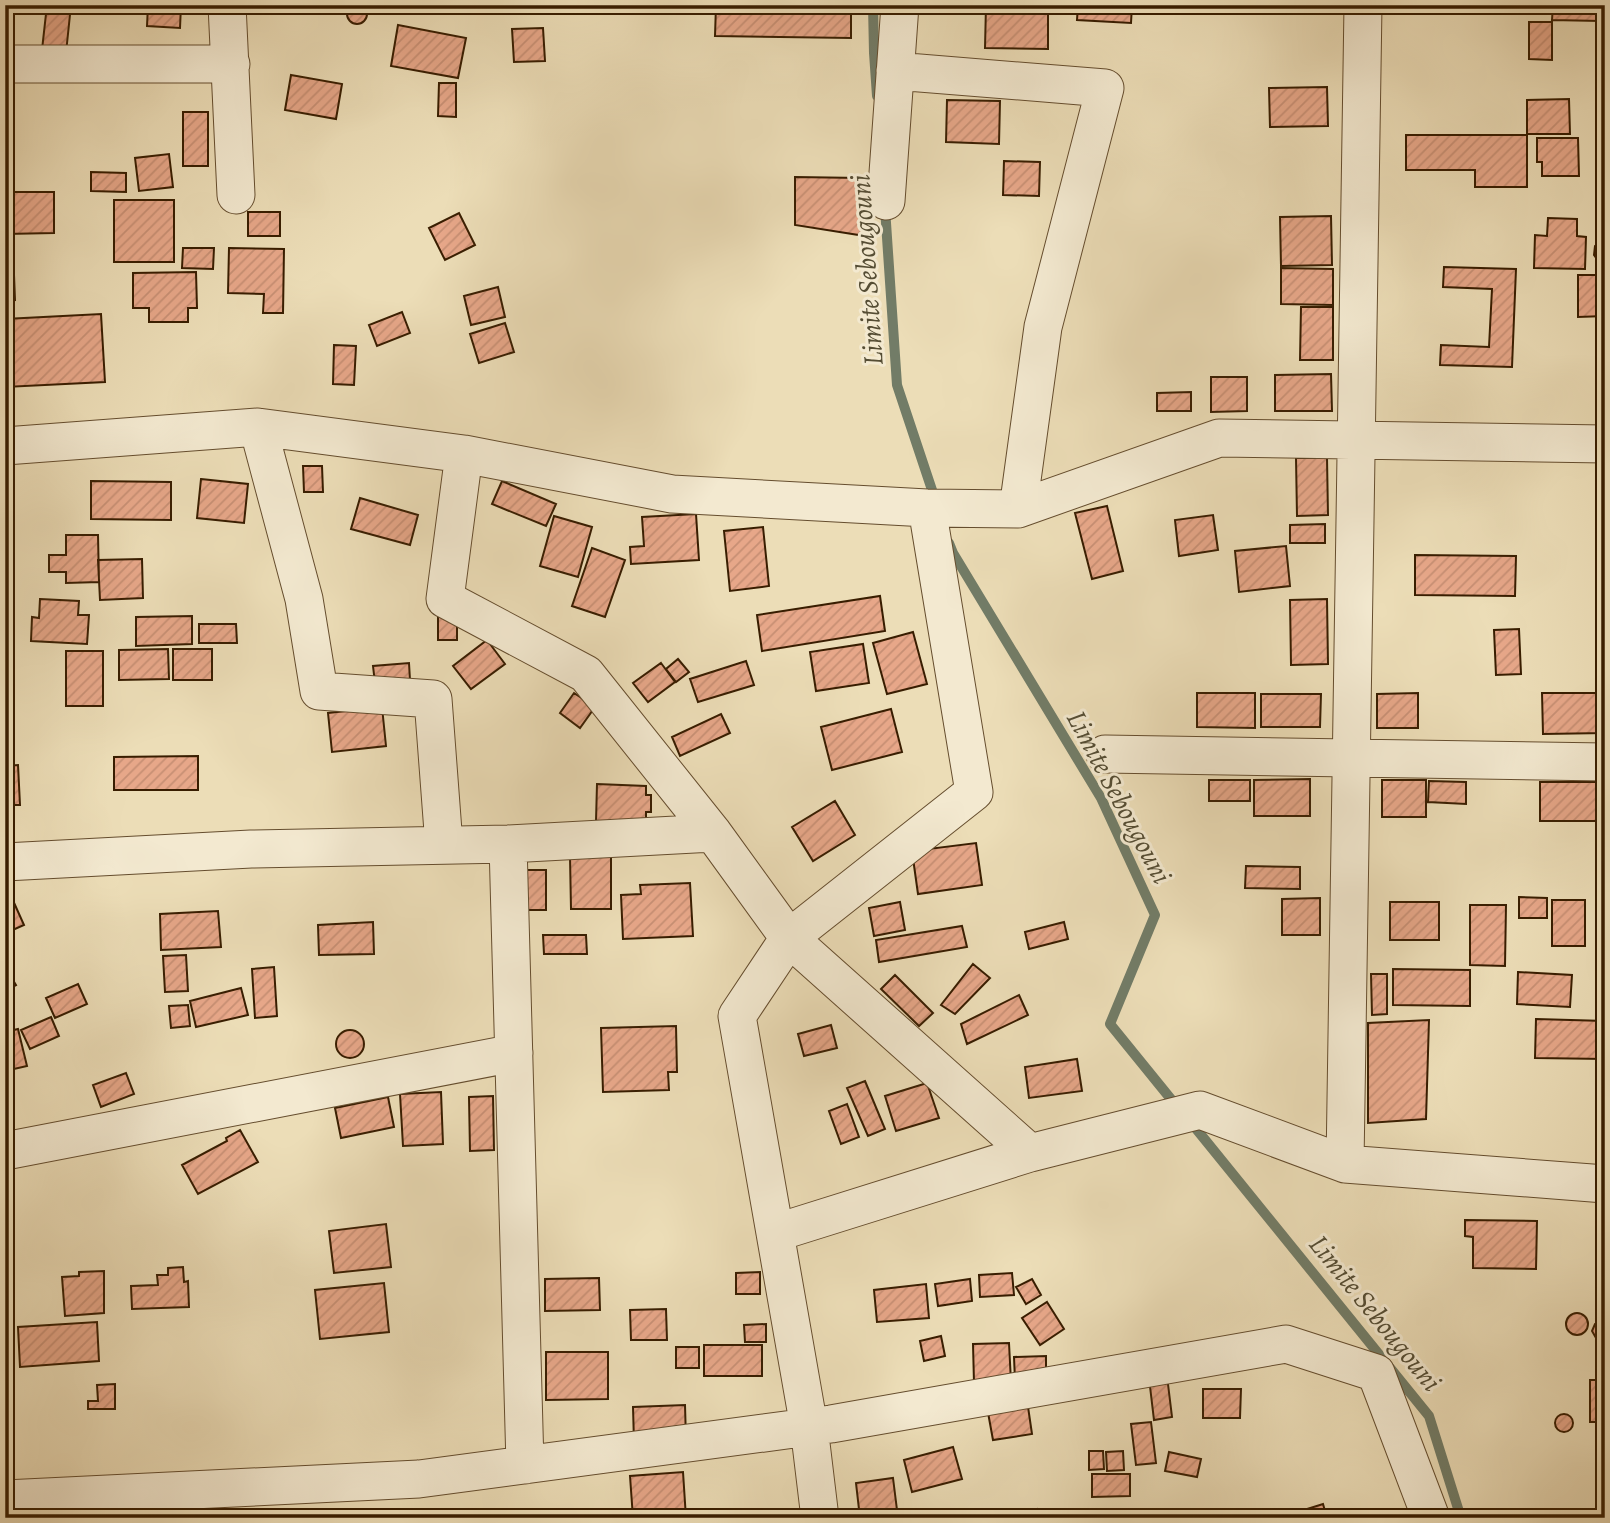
<svg xmlns="http://www.w3.org/2000/svg" width="1610" height="1523" font-family="Alegreya,serif">
<style>
.lines{fill:none;stroke-linecap:round;stroke-linejoin:round}
.stream{stroke:#727c67;stroke-width:10}
.building{fill:url(#building-hatch);stroke:#381d00;stroke-width:2}
.minor-casing{stroke:#654d2e;stroke-width:39}
.minor{stroke:#f3e9d0;stroke-width:37}
.labels{text-anchor:middle;dominant-baseline:central;stroke-width:6;stroke-linejoin:round;paint-order:stroke}
.water-label{font-size:28px;font-style:italic;fill:#554d34;stroke:#f3e9d0}
</style>
<defs>
<pattern id="building-hatch" width="6" height="6" patternUnits="userSpaceOnUse" patternTransform="scale(1.75)"><rect width="6" height="6" fill="#e7a789"/><path d="M-1 1l2-2M0 6l6-6M5 7l2-2" fill="none" stroke="#c78f74"/></pattern>
</defs>
<rect width="100%" height="100%" fill="#ecddb7"/>
<filter id="stains"><feTurbulence type="fractalNoise" baseFrequency=".00286" numOctaves="4"/><feColorMatrix values="0 0 0 0 .2 0 0 0 0 .09 0 0 0 0 .02 0 0 0 .5 -.17"/></filter>
<radialGradient id="worn" r=".72"><stop offset=".6" stop-color="#630" stop-opacity="0"/><stop offset="1" stop-color="#630" stop-opacity=".3"/></radialGradient>
<g class="lines">
<path class="stream" d="M873 5 874 53 877 96
M885 208 897 385 936 502
M949 543 953 553 1101 798 1155 915 1110 1024 1179 1109
M1189 1120 1429 1416 1461 1518"/>
</g>
<path class="building" d="M347 14a10 10 0 1 1 20 0a10 10 0 1 1-20 0Z
M47 5H71L66 53 42 50Z
M148 5H181L180 28 147 26Z
M716 5H851V38L715 36Z
M986 5H1048V49L985 48Z
M1078 5H1132L1131 23 1077 20Z
M1553 5H1600V21L1552 20Z
M1529 22H1552V60L1529 59Z
M398 25 466 38 458 78 391 66Z
M543 28 545 61 514 62 512 29Z
M291 75 342 84 336 119 285 110Z
M439 83H456V117L438 116Z
M1327 87 1328 126 1270 127 1269 88Z
M1569 99 1570 134H1527V100Z
M947 100 1000 101 999 144 946 142Z
M183 112H208V166H183Z
M1406 135H1527V187H1475V170H1406Z
M1537 138H1578L1579 176H1542V162H1537Z
M169 154 173 187 139 191 135 158Z
M1004 161 1040 162 1039 196 1003 195Z
M91 172 126 173V192L91 191Z
M795 177 861 178 865 236 795 225Z
M5 192H54V233L5 234Z
M114 200H174V262H114Z
M248 212H280V236H248Z
M459 213 475 245 445 260 429 228Z
M1331 216 1332 265 1281 266 1280 217Z
M1548 218 1577 219V236L1586 237 1585 269 1534 268 1535 235 1547 236Z
M1602 241H1605V264L1599 262 1594 255 1595 246Z
M183 248H214L213 269 182 268Z
M229 248 284 249 283 313H263L264 294 228 293Z
M1444 267 1516 269 1512 367 1440 365 1441 345 1489 347 1492 289 1443 287Z
M1281 268 1333 269V305L1281 304Z
M196 272 197 308H188V322H149V308H133V273Z
M14 275 15 300 5 301V276Z
M1578 275H1605V316L1578 317Z
M498 287 505 317 471 325 464 296Z
M1301 307H1333V360H1300Z
M402 312 410 333 377 346 369 325Z
M101 314 105 382 5 387V319Z
M505 323 514 352 479 363 470 334Z
M334 345 356 346 354 385 333 384Z
M1331 374 1332 411H1275V375Z
M1211 377H1247V411L1211 412Z
M1191 392V411H1157V393Z
M1296 458H1327L1328 515 1297 516Z
M303 466H322L323 492H304Z
M201 479 248 484 244 523 197 518Z
M91 481 171 482V520L91 519Z
M502 481 556 504 546 526 492 504Z
M360 498 418 515 410 545 351 529Z
M1107 506 1123 571 1092 579 1075 513Z
M696 514 699 560 631 564 630 547 644 546 642 517Z
M1213 515 1218 550 1179 556 1175 520Z
M554 516 592 527 578 577 540 566Z
M1325 524V543H1290V525Z
M763 527 769 586 730 591 724 531Z
M66 535H98L99 582 66 583V572H49V555H66Z
M1286 546 1290 586 1239 592 1235 551Z
M592 548 625 560 605 617 572 606Z
M1415 555 1516 556 1515 596 1415 595Z
M142 559 143 598 100 600 98 560Z
M880 596 885 631 762 651 757 615Z
M40 599 79 601 78 615H89L87 644 31 641 32 617 39 618Z
M1327 599 1328 664 1291 665 1290 600Z
M438 613H457V640H438Z
M192 616V644L136 646V617Z
M199 624H236L237 643H199Z
M1519 629 1521 674 1496 675 1494 630Z
M913 632 927 684 887 694 873 643Z
M487 640 505 664 471 689 453 666Z
M863 644 869 683 816 691 810 652Z
M168 649 169 679 119 680V650Z
M173 649H212V680H173Z
M66 651H103V706H66Z
M678 659 689 672 676 682 666 669Z
M746 661 754 685 698 702 690 679Z
M409 663 410 680 375 683 373 666Z
M661 663 675 682 648 702 633 683Z
M574 693 595 707 580 728 560 713Z
M1197 693H1255V728L1197 727Z
M1418 693V728H1377V694Z
M1542 693H1605V733L1543 734Z
M1261 694H1321L1320 727H1261Z
M382 707 386 746 332 752 328 713Z
M891 709 902 752 832 770 821 727Z
M721 714 730 733 680 756 672 737Z
M198 756V790H114V757Z
M18 765 20 805H5V766Z
M1310 779V816H1254V780Z
M1209 780H1250V801H1209Z
M1382 780H1426V817H1382Z
M1429 781 1466 782V804L1428 802Z
M1540 782H1600V821H1540Z
M597 784 646 786V795H651V812H646V822L596 821Z
M835 801 855 835 813 861 792 827Z
M976 843 982 885 918 894 912 851Z
M611 856V909H571L570 857Z
M1246 866 1300 867V889L1245 888Z
M525 870H546V910H525Z
M690 883 693 936 623 939 621 895 641 894 640 885Z
M11 896 24 925 6 933 5 898Z
M1519 897 1547 898V918H1519Z
M1320 898V935H1282V899Z
M1552 900H1585V946H1552Z
M900 902 905 930 874 936 869 908Z
M1390 902H1439V940H1390Z
M1470 905H1506L1505 966 1470 965Z
M218 911 221 947 161 950 160 914Z
M373 922 374 954 319 955 318 925Z
M1064 922 1068 939 1029 949 1025 932Z
M962 926 967 947 879 962 876 940Z
M543 935H586L587 954H544Z
M186 955 188 991 165 992 163 956Z
M1603 959H1605V1010H1603Z
M973 964 990 978 955 1014 941 1005Z
M274 967 277 1016 255 1018 252 969Z
M1393 969 1470 970V1006L1393 1005Z
M7 970 16 985 5 991V971Z
M1518 972 1572 975 1570 1007 1517 1004Z
M1371 974H1387V1014L1372 1015Z
M895 975 933 1013 919 1026 881 989Z
M78 984 87 1004 55 1018 46 998Z
M241 988 248 1015 196 1027 190 1001Z
M1019 995 1028 1015 967 1044 961 1024Z
M188 1005 190 1026 171 1028 169 1006Z
M51 1017 59 1036 30 1049 21 1030Z
M1536 1019 1605 1021V1059L1535 1058Z
M1429 1020 1426 1119 1368 1123V1023Z
M831 1025 837 1048 804 1056 798 1034Z
M676 1026 677 1072H668L669 1090 603 1092 601 1028Z
M18 1029 27 1066 5 1071V1032Z
M336 1044a14 14 0 1 1 28 0a14 14 0 1 1-28 0Z
M1077 1059 1082 1091 1029 1098 1025 1067Z
M126 1073 134 1094 101 1107 93 1085Z
M865 1081 885 1129 868 1136 847 1088Z
M927 1083 939 1118 896 1131 885 1096Z
M441 1092 443 1144 403 1146 400 1094Z
M493 1096 494 1150 470 1151 469 1097Z
M388 1097 394 1127 341 1138 335 1108Z
M847 1104 859 1137 841 1144 829 1111Z
M240 1130 258 1162 198 1194 182 1165 227 1141 226 1138Z
M1465 1220 1537 1221 1536 1269 1473 1268V1237L1465 1236Z
M386 1224 391 1267 334 1273 329 1231Z
M183 1267 184 1282 188 1281 189 1307 132 1309 131 1286 158 1285 157 1275H168V1268Z
M104 1271V1313L65 1316 62 1277 79 1276V1272Z
M760 1272V1294H736V1273Z
M1012 1273 1014 1295 980 1297 979 1275Z
M599 1278 600 1310 545 1311V1279Z
M970 1279 972 1301 938 1306 935 1284Z
M1032 1279 1041 1295 1026 1304 1016 1287Z
M384 1283 389 1332 320 1339 315 1290Z
M926 1284 929 1318 877 1322 874 1290Z
M1047 1302 1064 1329 1040 1345 1022 1318Z
M666 1309 667 1340H631L630 1310Z
M1566 1324a11 11 0 1 1 22 0a11 11 0 1 1-22 0Z
M1602 1321H1605V1340H1603L1596 1338 1592 1331 1595 1324Z
M97 1322 99 1361 20 1367 18 1327Z
M766 1324V1342H745L744 1325Z
M13 1327 14 1349H5V1328Z
M941 1336 945 1356 924 1361 920 1341Z
M1009 1343 1011 1382 974 1383 973 1344Z
M704 1345H762V1376H704Z
M676 1347H699V1368H676Z
M546 1352H608V1399L546 1400Z
M1046 1356V1378L1015 1380 1014 1357Z
M1167 1376 1172 1417 1154 1420 1149 1378Z
M1590 1380H1605V1422H1590Z
M115 1384V1409H88V1401H98L97 1385Z
M1203 1389H1241L1240 1418H1203Z
M1027 1400 1032 1434 993 1440 987 1407Z
M685 1405 686 1440 634 1442 633 1407Z
M1555 1423a9 9 0 1 1 18 0a9 9 0 1 1-18 0Z
M1151 1422 1156 1463 1136 1465 1131 1424Z
M953 1447 962 1479 912 1492 904 1460Z
M1089 1451H1103L1104 1469 1089 1470Z
M1123 1451 1124 1470 1107 1471 1106 1452Z
M1169 1452 1201 1459 1197 1477 1165 1471Z
M683 1472 686 1518H633L630 1476Z
M1092 1474H1130V1496L1092 1497Z
M893 1478 898 1518H860L856 1483Z
M1323 1504 1327 1518H1306L1304 1510Z
M1037 1509 1041 1518H1019Z"/>
<g class="lines">
<g class="minor-casing">
<path id="minor" d="M227 5 236 195
M5 64H231
M895 71 1105 88 1043 327 1018 509
M886 201 900 5
M258 427 304 599 319 691 433 699 444 845
M5 446 258 427 464 454 672 494 927 508 1018 509 1219 438 1605 444
M464 454 445 599 586 674 713 833 789 938 1030 1153
M1105 754 1605 762
M508 844 525 1465
M5 862 251 849 508 844 713 833
M5 1151 514 1053
M1345 1164 1363 5
M775 1233 1030 1153 1200 1110 1345 1164 1605 1184
M5 1499 419 1479 831 1424 1286 1344 1376 1373 1431 1518
M820 1518 809 1427 737 1016 789 938 974 792 927 508"/>
</g>
<use href="#minor" class="minor"/>
</g>
<g class="labels">
<g class="water-label">
<text transform="translate(867 270) rotate(-94)">Limite Sebougouni</text>
<text transform="translate(1119 797) rotate(62)">Limite Sebougouni</text>
<text transform="translate(1375 1313) rotate(51)">Limite Sebougouni</text>
</g>
</g>
<rect width="1610" height="1523" fill="none" stroke="#ecddb7" stroke-width="28"/>
<rect x="7" y="7" width="1596" height="1509" fill="none" stroke="#381d00" stroke-width="3.5"/>
<rect x="14" y="14" width="1582" height="1495" fill="none" stroke="#381d00" stroke-width="2"/>
<rect width="100%" height="100%" filter="url(#stains)"/>
<rect width="100%" height="100%" fill="url(#worn)"/>
</svg>
